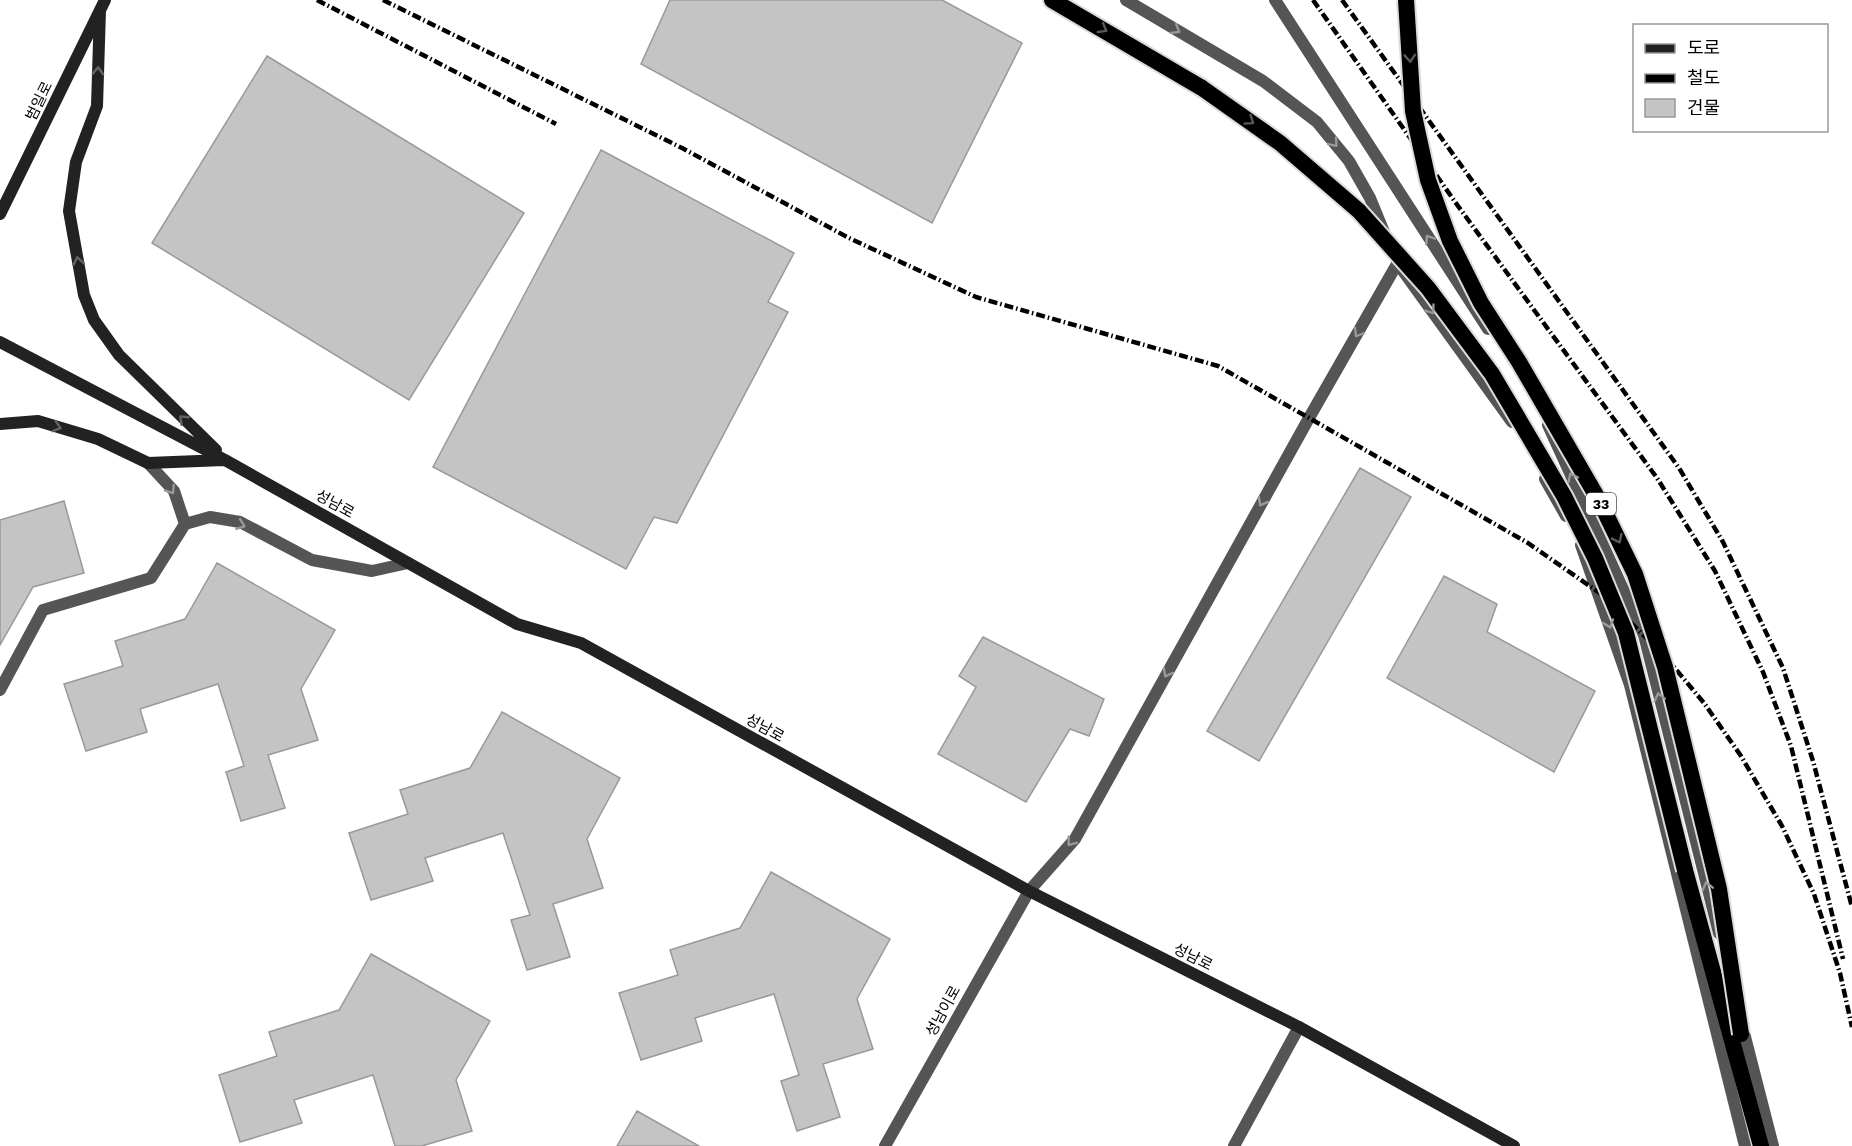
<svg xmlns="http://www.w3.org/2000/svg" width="1852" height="1146" font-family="'Work Sans','Noto Sans KR',sans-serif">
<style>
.building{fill:#c4c4c4;stroke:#999;stroke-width:1.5}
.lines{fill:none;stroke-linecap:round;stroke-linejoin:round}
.trunk-casing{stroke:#dbdbdb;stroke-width:20}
.service{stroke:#555;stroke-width:12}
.minor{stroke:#555;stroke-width:12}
.secondary{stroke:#222;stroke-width:12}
.trunk{stroke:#000;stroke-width:16}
.rail{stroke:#000;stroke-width:4.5;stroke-dasharray:9 3 1.5 3;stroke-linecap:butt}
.trunk-bridge-casing{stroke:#dbdbdb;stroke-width:20;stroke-linecap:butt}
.trunk-bridge{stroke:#000;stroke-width:16}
.oneway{stroke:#595959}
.oneway2{stroke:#999}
.oneway3{stroke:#646464}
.labels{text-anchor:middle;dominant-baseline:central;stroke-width:4.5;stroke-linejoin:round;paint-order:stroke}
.shield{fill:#fff;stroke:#4c4c4c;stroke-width:1.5}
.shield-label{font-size:14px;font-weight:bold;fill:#000}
.street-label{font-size:15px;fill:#000;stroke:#fff}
</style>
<rect width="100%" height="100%" fill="#fff"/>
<path class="building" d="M670 0H942L1022 43 932 223 641 64Z
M267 56 524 213 409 400 152 243Z
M601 150 794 253 768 302 788 312 677 523 654 517 626 569 433 467Z
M1360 468 1411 497 1259 761 1207 731Z
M64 501 84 573 33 587 0 645V520Z
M217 563 335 630 301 689 318 740 268 755 285 808 241 821 226 772 244 766 218 684 140 709 147 732 86 751 64 684 123 666 115 641 185 619Z
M1444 576 1497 604 1487 632 1595 691 1554 772 1387 678Z
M983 637 1104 699 1089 736 1070 729 1026 802 938 754 976 687 959 676Z
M502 712 620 778 587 839 603 888 553 904 570 957 527 970 511 920 530 915 503 833 425 858 433 881 371 900 349 833 408 814 400 790 470 768Z
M771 872 890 939 857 999 873 1049 823 1064 840 1117 797 1131 781 1081 799 1075 774 994 695 1018 702 1041 641 1060 619 993 678 975 670 950 740 928Z
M371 954 490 1021 456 1080 472 1131 422 1146H395L373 1075 294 1100 302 1123 240 1142 219 1075 277 1056 269 1032 339 1010Z
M637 1111 699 1146H617Z"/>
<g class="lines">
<g class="trunk-casing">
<path id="trunk" d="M1052 0 1202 88
M1685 870 1761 1146"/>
</g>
<path class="service" d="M148 463 174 491 185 524
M0 690 43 610 151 578 185 524 210 517 240 522 312 560 372 571 408 563
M1234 1146 1299 1027"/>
<path class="minor" d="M1126 0 1263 81 1317 122 1349 161 1370 198 1386 237
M1275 0 1488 329
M1398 264 1512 422
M1548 425 1644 635 1719 933
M1545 479 1566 516
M1581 545 1630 685 1745 1146
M1742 1025 1773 1146
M885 1146 1029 891 1075 839 1309 418 1397 264"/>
<path class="secondary" d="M100 10 97 106 76 162 69 211 84 295 94 320 119 355 216 450
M0 214 105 0
M0 342 225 460 517 624 581 643 1029 891 1299 1027 1514 1146
M0 424 38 421 98 439 148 463 224 460"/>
<use href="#trunk" class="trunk"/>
<path class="rail" d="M317 0 556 124
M383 0 682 148 849 238 976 297 1218 366 1528 543 1601 594 1663 654 1704 703 1741 756 1782 826 1814 894 1840 973 1852 1027
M1313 0 1458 206 1657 478 1715 571 1763 672 1791 746 1843 959
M1342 0 1679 468 1723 542 1783 668 1813 761 1852 907"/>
<g class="trunk-bridge-casing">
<path id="trunk-bridge" d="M1406 0 1413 111 1428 180 1450 241 1481 303 1519 362 1600 502 1635 574 1665 667 1719 889 1741 1034
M1202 88 1280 143 1359 211 1428 288 1492 374 1564 496 1595 558 1626 633 1685 870"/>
</g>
<use href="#trunk-bridge" class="trunk-bridge"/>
</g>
<defs><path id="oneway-chevron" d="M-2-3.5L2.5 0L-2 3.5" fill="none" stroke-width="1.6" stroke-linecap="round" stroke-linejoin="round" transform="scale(1.5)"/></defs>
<g class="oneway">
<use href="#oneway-chevron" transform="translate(1103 29) rotate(30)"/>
<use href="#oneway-chevron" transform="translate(1410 58) rotate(86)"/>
<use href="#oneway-chevron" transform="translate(1250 121) rotate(35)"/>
<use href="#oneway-chevron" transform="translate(1618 539) rotate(64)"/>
</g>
<g class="oneway2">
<use href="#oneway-chevron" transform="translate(1176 30) rotate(31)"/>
<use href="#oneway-chevron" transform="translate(1334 143) rotate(50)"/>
<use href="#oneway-chevron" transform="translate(1429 239) rotate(-123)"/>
<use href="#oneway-chevron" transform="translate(1431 310) rotate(54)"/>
<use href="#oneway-chevron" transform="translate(1358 333) rotate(120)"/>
<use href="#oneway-chevron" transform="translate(1572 477) rotate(-115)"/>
<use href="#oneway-chevron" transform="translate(171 490) rotate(57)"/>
<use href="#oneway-chevron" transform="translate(1262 502) rotate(119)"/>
<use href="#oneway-chevron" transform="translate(241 525) rotate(21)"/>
<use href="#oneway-chevron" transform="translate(1609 624) rotate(71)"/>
<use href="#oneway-chevron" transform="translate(1167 673) rotate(119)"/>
<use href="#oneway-chevron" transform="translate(1659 697) rotate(-104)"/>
<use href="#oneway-chevron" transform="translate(1071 842) rotate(128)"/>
<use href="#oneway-chevron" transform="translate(1707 886) rotate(-104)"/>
</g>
<g class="oneway3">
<use href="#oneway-chevron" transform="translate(98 71) rotate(-88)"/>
<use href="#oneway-chevron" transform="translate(78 261) rotate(-100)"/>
<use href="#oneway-chevron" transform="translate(183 419) rotate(-136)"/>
<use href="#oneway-chevron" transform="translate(57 427) rotate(17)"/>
</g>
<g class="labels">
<rect class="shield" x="1586" y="493" width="30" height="22" rx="4.5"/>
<g class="shield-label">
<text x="1601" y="504">33</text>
</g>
<g class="street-label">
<text transform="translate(39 101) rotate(-64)">범일로</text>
<text transform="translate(335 504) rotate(29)">성남로</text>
<text transform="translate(765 728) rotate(29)">성남로</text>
<text transform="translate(1193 957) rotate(27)">성남로</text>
<text transform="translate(943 1011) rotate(-61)">성남이로</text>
</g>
</g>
<rect x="1633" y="24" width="195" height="108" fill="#ffffff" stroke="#999999" stroke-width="1.5"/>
<rect x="1645" y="44" width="30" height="9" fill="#222222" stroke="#999999" stroke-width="1.5"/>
<text x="1687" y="54" font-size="18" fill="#000000">도로</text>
<rect x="1645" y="74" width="30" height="9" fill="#000000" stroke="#999999" stroke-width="1.5"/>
<text x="1687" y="84" font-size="18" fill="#000000">철도</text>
<rect x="1645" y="99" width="30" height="18" fill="#c4c4c4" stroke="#999999" stroke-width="1.5"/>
<text x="1687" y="114" font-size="18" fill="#000000">건물</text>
</svg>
